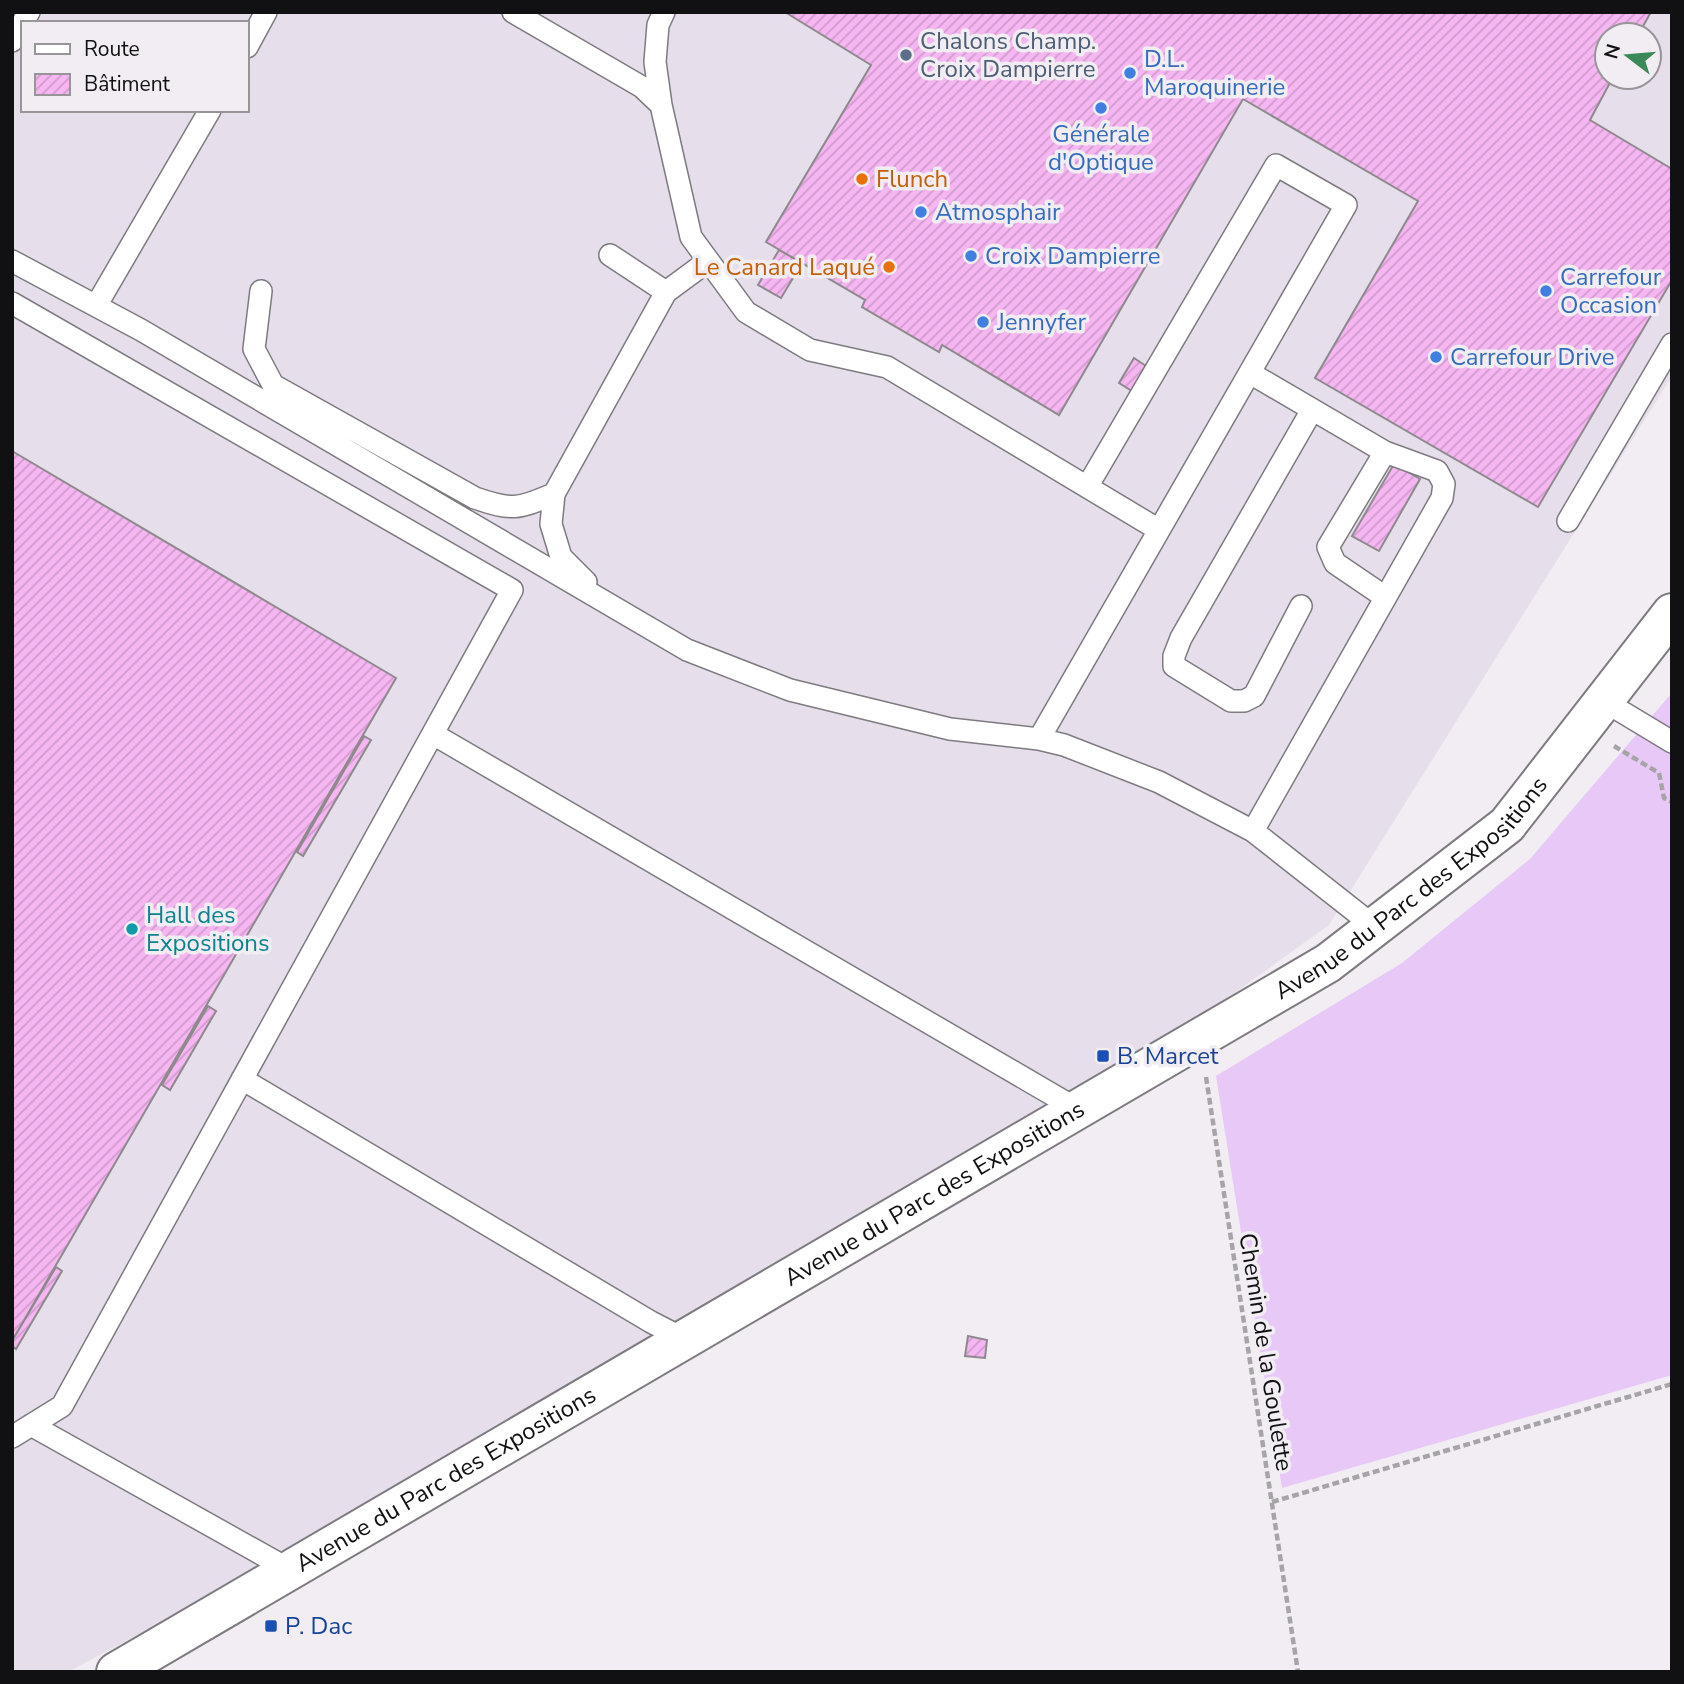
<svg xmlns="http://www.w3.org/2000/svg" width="1684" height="1684" font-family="'Nunito Sans',sans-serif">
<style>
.built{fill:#e6deea;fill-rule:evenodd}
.pitch{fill:#e8c8f7}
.building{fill:url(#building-hatch);stroke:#8e898d;stroke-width:2}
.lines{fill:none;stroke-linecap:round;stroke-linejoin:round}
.service-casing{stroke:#7e7b80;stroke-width:24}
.minor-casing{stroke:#7e7b80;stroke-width:42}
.path{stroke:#a7a4a8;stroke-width:4.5;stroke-dasharray:7 3.5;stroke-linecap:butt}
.service{stroke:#fff;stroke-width:21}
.minor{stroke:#fff;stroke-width:38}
.service-dot{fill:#5c6f8a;stroke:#f1edf2;stroke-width:2.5}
.shop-dot{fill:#3f7fe0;stroke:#f1edf2;stroke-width:2.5}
.food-dot{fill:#e8710a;stroke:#f1edf2;stroke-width:2.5}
.culture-dot{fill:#0f9aa8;stroke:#f1edf2;stroke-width:2.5}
.transit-dot{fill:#1a4fb4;stroke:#f1edf2;stroke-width:2.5}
.labels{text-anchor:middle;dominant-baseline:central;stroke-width:7;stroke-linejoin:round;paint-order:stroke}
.service-label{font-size:24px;fill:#4e5e75;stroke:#f1edf2;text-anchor:start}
.shop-label{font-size:24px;fill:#366cbe;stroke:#f1edf2;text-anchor:start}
.food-label{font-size:24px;fill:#c56008;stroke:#f1edf2;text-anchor:start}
.street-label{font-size:24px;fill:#111012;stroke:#f1edf2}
.culture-label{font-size:24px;fill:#0d838f;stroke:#f1edf2;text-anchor:start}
.transit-label{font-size:24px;fill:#164399;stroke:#f1edf2;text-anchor:start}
</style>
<defs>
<pattern id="building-hatch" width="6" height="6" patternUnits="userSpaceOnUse" patternTransform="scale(1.75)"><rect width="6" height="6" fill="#f5b6f2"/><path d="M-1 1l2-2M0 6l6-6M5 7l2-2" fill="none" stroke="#d19bce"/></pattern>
</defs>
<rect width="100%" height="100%" fill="#f1edf2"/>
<path class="built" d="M12 12H1672V376L1329 925 1177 1034 597 1388 68 1672H12ZM23 23H247V110H23ZM1607 35H1649V77H1607Z"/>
<path class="pitch" d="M1670 695 1672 696V1375L1282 1488 1216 1076 1402 963 1530 859Z"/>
<path class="building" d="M785 12H1651L1638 35H1607V77H1613L1590 120 1672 169V280L1538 507 1315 378 1418 201 1243 99 1059 415 942 345 939 352 862 307 865 300 766 242 871 65Z
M779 250 802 263 781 298 758 285Z
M1134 358 1146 366 1132 391 1119 383Z
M12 451 396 678 12 1341Z
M1394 464 1420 479 1379 551 1352 536Z
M364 736 371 740 303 856 297 852Z
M208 1006 216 1011 170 1090 162 1085Z
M56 1267 62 1271 16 1349 12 1346V1341Z
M968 1336 987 1340 985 1358 965 1356Z"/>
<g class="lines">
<g class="service-casing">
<path id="service" d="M513 12 642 87 661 105
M664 12 658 25 655 62 661 105 691 237 746 312 810 350 887 367 1159 530
M12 41 29 12
M247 47 266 12
M610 255 666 292
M12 261 141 330 687 650 790 690 950 729 1039 739 1064 745 1159 782 1253 831 1375 927
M261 291 254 349 273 385 475 498C513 511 517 509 554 494
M12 303 512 590 62 1406 12 1437
M96 306 210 110
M1250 373 1385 452 1437 471 1444 484 1442 498 1253 831
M1385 452 1328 547 1335 563 1385 597
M1568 521 1672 344
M586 582 561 557 551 524 554 494 666 292 708 261
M1301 606 1254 696 1244 701H1231L1174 666V656L1181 638 1312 410
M1604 701 1672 742
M433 734 1077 1109
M1039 739 1346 205 1276 165 1087 487
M242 1079 651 1322 684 1339
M31 1425 290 1570"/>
</g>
<g class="minor-casing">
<g id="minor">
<path id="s1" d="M116 1672 1328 963 1507 825 1672 613"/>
</g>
</g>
<path class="path" d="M1614 746 1659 773 1664 798 1672 802
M1206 1077 1298 1672
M1272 1502 1672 1384"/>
<use href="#service" class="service"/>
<use href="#minor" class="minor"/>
</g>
<circle class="service-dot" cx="906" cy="55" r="7"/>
<g class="shop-dot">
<circle cx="1130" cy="73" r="7"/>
<circle cx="1101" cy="108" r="7"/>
<circle cx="921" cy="212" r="7"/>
<circle cx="971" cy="256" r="7"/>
<circle cx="1546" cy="291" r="7"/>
<circle cx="983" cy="322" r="7"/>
<circle cx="1436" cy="357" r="7"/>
</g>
<g class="food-dot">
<circle cx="862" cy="179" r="7"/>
<circle cx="889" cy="267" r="7"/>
</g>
<circle class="culture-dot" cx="132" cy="929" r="7"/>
<g class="transit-dot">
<rect x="1096" y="1049" width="14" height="14" rx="3.5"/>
<rect x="264" y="1619" width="14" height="14" rx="3.5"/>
</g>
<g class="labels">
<g class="service-label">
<text x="920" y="41">Chalons Champ.<tspan x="920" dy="28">Croix Dampierre</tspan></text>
</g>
<g class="shop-label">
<text x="1144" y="59">D.L.<tspan x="1144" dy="28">Maroquinerie</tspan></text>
<text x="1101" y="134" text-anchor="middle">Générale<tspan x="1101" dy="28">d'Optique</tspan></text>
<text x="935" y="212">Atmosphair</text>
<text x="985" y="256">Croix Dampierre</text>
<text x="1560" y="277">Carrefour<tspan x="1560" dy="28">Occasion</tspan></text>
<text x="997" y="322">Jennyfer</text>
<text x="1450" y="357">Carrefour Drive</text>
</g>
<g class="food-label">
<text x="876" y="179">Flunch</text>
<text x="875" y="267" text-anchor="end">Le Canard Laqué</text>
</g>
<g class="street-label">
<text stroke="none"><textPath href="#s1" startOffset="1516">Avenue du Parc des Expositions</textPath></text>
<text stroke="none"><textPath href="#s1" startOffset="948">Avenue du Parc des Expositions</textPath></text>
<text transform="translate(1266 1352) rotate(81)">Chemin de la Goulette</text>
<text stroke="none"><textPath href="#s1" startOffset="382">Avenue du Parc des Expositions</textPath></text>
</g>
<g class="culture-label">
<text x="146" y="915">Hall des<tspan x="146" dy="28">Expositions</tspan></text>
</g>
<g class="transit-label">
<text x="1117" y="1056">B. Marcet</text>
<text x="285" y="1626">P. Dac</text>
</g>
</g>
<rect width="1684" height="1684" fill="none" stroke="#111012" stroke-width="28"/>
<rect x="21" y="21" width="228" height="91" fill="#f1edf2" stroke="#979598" stroke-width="2"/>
<rect x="35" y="44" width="35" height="10" fill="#ffffff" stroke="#979598" stroke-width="2"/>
<text x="84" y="56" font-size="21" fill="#111012">Route</text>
<rect x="35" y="74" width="35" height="21" fill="url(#building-hatch)" stroke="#979598" stroke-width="2"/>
<text x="84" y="91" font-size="21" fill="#111012">Bâtiment</text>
<g transform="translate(1628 56) rotate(286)"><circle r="33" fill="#f1edf2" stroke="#979598" stroke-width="2"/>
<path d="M0-5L12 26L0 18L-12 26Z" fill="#3a8959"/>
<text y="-10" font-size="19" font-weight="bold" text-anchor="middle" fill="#111012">N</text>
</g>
</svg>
